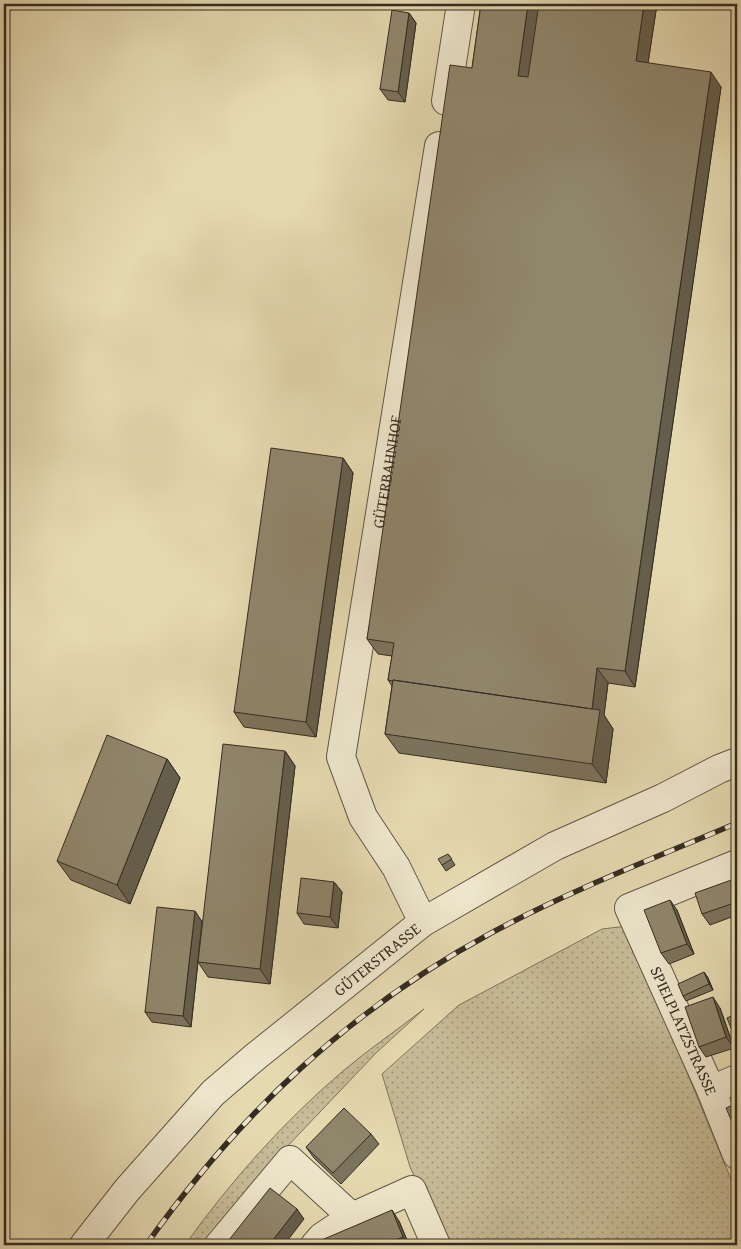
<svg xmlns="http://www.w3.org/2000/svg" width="741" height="1249" font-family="'Gentium Book Plus',serif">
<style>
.grass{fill:url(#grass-dots);stroke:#7e745d}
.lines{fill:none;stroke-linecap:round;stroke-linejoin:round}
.minor-casing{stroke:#605746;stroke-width:30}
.minor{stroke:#eee6cc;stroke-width:28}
.rail-casing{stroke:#342c22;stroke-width:5.5}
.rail{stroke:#eee6cc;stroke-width:4;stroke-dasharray:11;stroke-linecap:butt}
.wall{fill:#7c735d;stroke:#342c22}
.shaded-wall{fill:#655e4c;stroke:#342c22}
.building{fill:#90866c;stroke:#342c22}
.labels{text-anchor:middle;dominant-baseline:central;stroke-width:5;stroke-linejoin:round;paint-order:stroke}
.street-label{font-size:16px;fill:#342c22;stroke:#eee6cc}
</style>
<defs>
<pattern id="grass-dots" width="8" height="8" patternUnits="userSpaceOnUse" patternTransform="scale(1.25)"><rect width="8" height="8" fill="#c7bc98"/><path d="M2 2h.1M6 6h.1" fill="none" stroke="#a2997c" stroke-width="1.8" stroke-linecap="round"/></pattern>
</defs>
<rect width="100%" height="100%" fill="#e5d9b0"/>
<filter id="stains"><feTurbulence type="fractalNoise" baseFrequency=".004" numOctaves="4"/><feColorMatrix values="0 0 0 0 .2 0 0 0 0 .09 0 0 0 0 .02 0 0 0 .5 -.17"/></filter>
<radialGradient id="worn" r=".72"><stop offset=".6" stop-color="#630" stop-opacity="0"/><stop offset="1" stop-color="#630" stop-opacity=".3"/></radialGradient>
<path class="grass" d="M627 926 737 1194V1245H445L410 1167 382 1074 459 1005 602 929Z
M424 1009 376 1053 282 1152 204 1245H185C230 1182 283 1122 343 1071 369 1049 397 1030 424 1009Z"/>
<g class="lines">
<g class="minor-casing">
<g id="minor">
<path d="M446 101 461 4"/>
<path id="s1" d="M737 864 629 908 711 1090 737 1155"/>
<path id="s2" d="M423 922 396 867 363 817 341 757 439 146"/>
<path d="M711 1090 737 1079"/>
<path d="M352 1217 412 1190 436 1245"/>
<path id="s3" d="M84 1245 127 1190 213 1093 255 1057 423 922 555 846 663 798 719 769 737 762"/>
<path d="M219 1245 290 1160 352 1217 322 1237 315 1245"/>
</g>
</g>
<use href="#minor" class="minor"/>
<g class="rail-casing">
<path id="rail" d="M146 1245C240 1113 350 1009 493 932 571 890 655 858 737 823"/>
</g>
<use href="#rail" class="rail"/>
</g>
<path class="wall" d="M180 4H205L203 10Z
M481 4H657L648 63 721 87 635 687 608 683 604 715 613 729 606 783 399 753 385 734 392 686 388 680 392 656 378 654 367 639 472 68Z
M409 13 416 23 405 102 388 100 380 89Z
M343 458 353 473 316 737 244 727 234 712Z
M285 751 295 766 270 984 208 977 198 962 191 1027 152 1022 145 1012 195 911 202 922Z
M167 759 180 778 130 904 71 880 57 861Z
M448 854 455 865 446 871 442 865Z
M737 878V915L710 925 702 914Z
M334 882 342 892 338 928 304 924 297 913Z
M677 910 694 954 669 964 661 953Z
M704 972 708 978 713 990 686 1001 683 996Z
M720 1008 734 1048 706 1057 699 1047Z
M734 1015 737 1019V1032L735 1033 731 1028Z
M371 1134 379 1144 341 1184 314 1158 306 1147Z
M399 1221 409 1245H310Z"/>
<path class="shaded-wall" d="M199 4H205L203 10Z
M528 4H541L529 91 518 76Z
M644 4H657L646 76 636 61Z
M409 13 416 23 405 102 398 92Z
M711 72 721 87 635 687 625 671Z
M343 458 353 473 316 737 306 722Z
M597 668 608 683 604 715 613 729 606 783 592 764V710Z
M285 751 295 766 270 984 260 969Z
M167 759 180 778 130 904 117 885Z
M334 882 342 892 338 928 330 917Z
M670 900 677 910 694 954 687 944Z
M195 911 202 922 191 1027 183 1016Z
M704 972 708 978 713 990 709 984Z
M713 997 720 1008 734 1048 726 1037Z
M297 1209 304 1219 284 1245H269Z
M392 1210 399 1221 409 1245 403 1237Z"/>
<path class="building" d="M481 4H528L518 76 528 77 539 4H644L636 61 711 72 625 671 597 668 592 709 393 680V681L388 680 394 643 367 639 450 65 472 68Z
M392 10 409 13 398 92 380 89Z
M271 448 343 458 306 722 234 712Z
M737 660V691H734Z
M393 680 600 710 592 764 385 734Z
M107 735 167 759 117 885 57 861Z
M223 744 285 751 260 969 198 962Z
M448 854 452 859 442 865 438 859Z
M301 878 334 882 330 917 297 913Z
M737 878V902L702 914 695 893Z
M670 900 687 944 661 953 644 910Z
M157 907 195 911 183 1016 145 1012Z
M704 972 709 984 683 996 678 984Z
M713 997 726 1037 699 1047 685 1007Z
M737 1004V1013L734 1005Z
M734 1015 737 1022V1025L731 1028 727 1018Z
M737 1103V1134L726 1108Z
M344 1108 371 1134 333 1173 306 1147Z
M270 1188 297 1209 269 1245H225Z
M392 1210 403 1237 383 1245H310Z"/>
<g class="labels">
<g class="street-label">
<text stroke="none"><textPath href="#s2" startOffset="474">GÜTERBAHNHOF</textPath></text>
<text stroke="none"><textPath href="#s3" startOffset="411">GÜTERSTRASSE</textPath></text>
<text stroke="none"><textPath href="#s1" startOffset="251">SPIELPLATZSTRASSE</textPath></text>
</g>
</g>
<rect width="741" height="1249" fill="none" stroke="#e5d9b0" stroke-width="20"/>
<rect x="5" y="5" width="731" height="1239" fill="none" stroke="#342c22" stroke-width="2.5"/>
<rect x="10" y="10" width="721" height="1229" fill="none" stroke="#342c22"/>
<rect width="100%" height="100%" filter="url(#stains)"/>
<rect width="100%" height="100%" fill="url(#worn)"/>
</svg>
